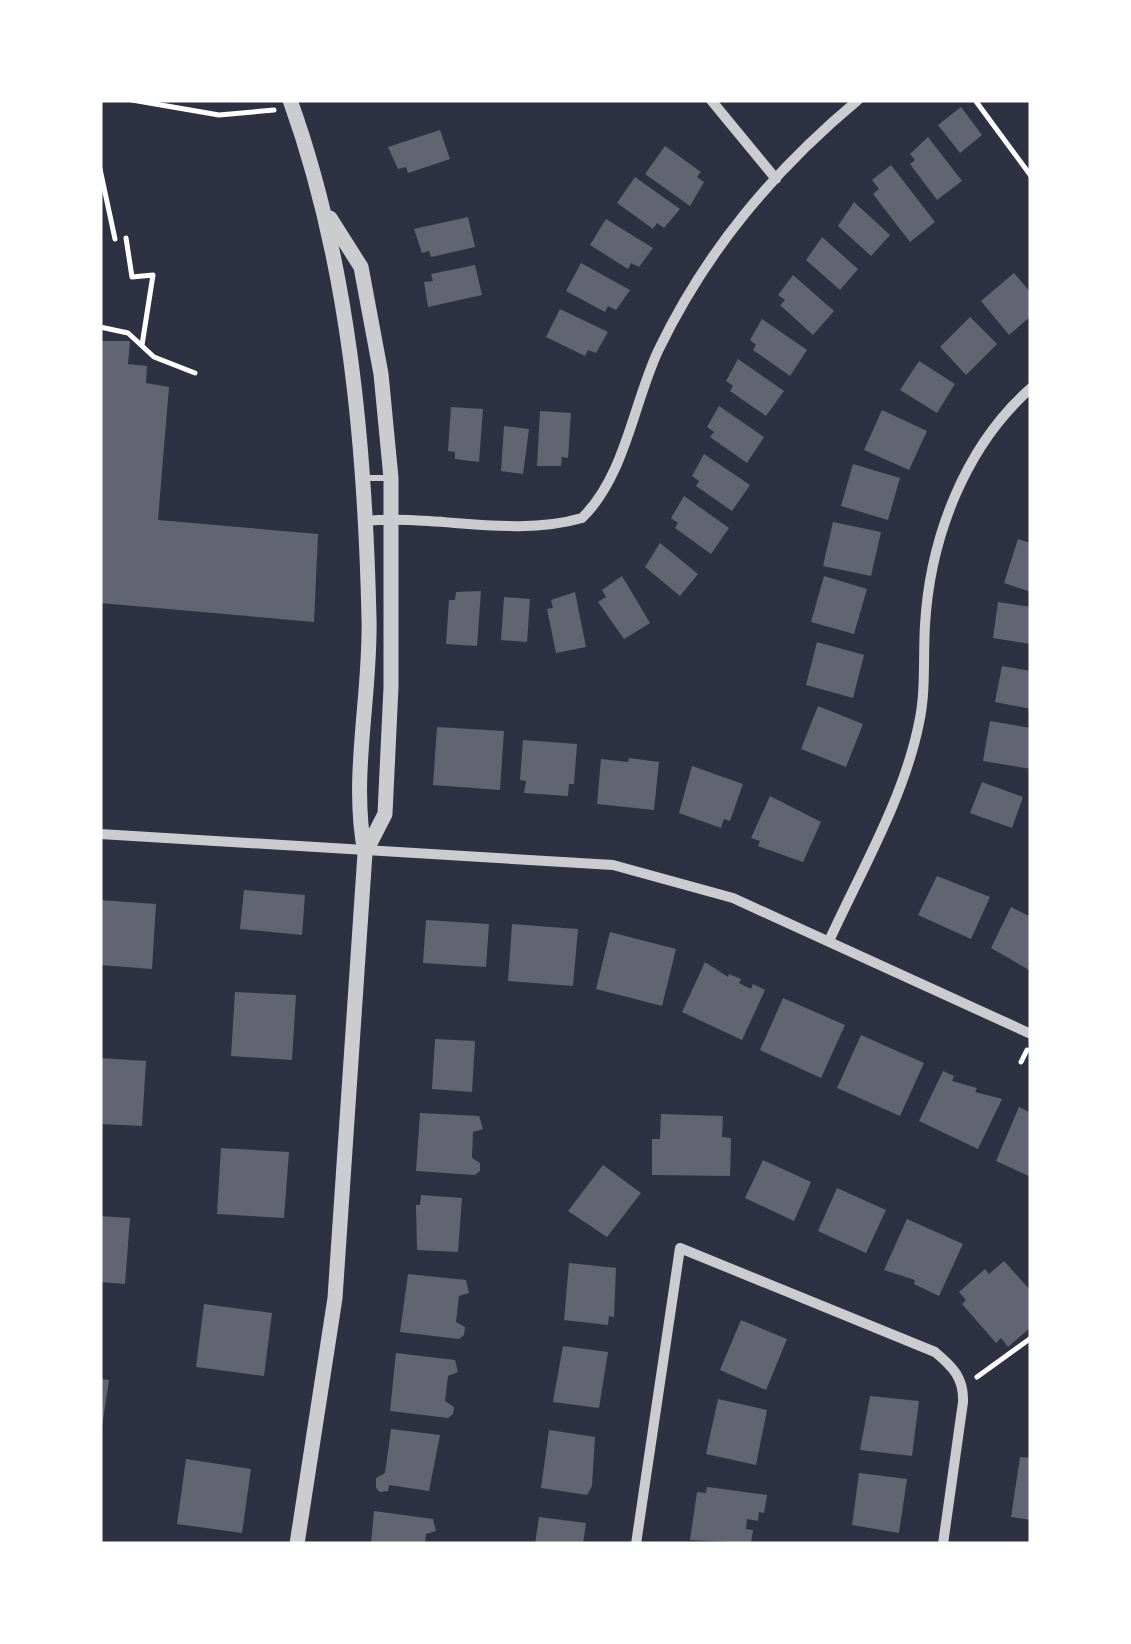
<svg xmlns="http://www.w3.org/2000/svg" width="1131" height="1644" font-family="Georgia,serif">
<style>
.building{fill:#626471}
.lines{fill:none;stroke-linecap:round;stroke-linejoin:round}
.path{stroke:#fff;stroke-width:5}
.service{stroke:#caccd0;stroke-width:6}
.minor{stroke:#caccd0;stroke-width:10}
.tertiary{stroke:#caccd0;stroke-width:15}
</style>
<rect width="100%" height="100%" fill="#2d3142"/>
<path class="building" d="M961 107 982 135 960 153 938 125Z
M440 130 450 159 408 173 406 167 398 169 388 147Z
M928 137 962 181 937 200 910 164 915 160 910 154Z
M665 146 701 172 697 177 704 182 690 206 645 174Z
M891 165 935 222 910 242 873 194 879 189 872 180Z
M635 177 680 209 664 228 657 223 653 229 617 203Z
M854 202 890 235 871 256 838 226Z
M468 217 475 247 431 257 429 251 422 253 414 229Z
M606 219 653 248 639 267 631 263 628 269 590 245Z
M822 237 858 269 840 290 806 260Z
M581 263 630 290 616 310 608 306 605 312 566 291Z
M475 265 482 295 428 307 424 282 433 281 431 274Z
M1014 273 1031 293V316L1009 335 981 301Z
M793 275 834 311 813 335 780 305 785 300 778 295Z
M560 309 608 332 596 353 588 350 585 356 546 337Z
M970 317 997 344 966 375 940 347Z
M762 319 807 350 790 376 753 350 756 345 750 340Z
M100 341H130L128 364 147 366 146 383 169 387 158 520 318 534 314 622 100 603Z
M738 359 784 391 766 416 730 391 733 386 726 381Z
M919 361 955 384 937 413 900 390Z
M719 406 764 437 747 463 710 437 714 432 707 427Z
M451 407 483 409 479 462 455 459V452L448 451Z
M882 410 927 431 909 470 864 450Z
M540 411 571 413 568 458 562 457 561 466H537Z
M504 426 529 429 523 474 501 471Z
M704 454 750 485 732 511 696 486 699 481 692 476Z
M853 464 900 478 888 520 841 506Z
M684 496 729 528 711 554 675 528 678 523 671 518Z
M833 522 881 532 871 576 823 566Z
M1018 539 1031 543V592L1004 583Z
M660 543 698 574 680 596 645 567Z
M622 576 650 623 624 639 598 602 606 597 602 590Z
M824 576 867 589 854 634 811 622Z
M481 591 477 646 446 644 449 600H455L456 592Z
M575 592 586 647 556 653 547 609 553 608 551 600Z
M504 597 530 599 527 642 501 640Z
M998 602 1031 607V644L993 638Z
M817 642 864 655 853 698 806 685Z
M1002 666 1031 671V709L995 702Z
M818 706 863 724 846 767 801 749Z
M990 721 1031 728V769L983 761Z
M437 727 504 731 500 790 433 785Z
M523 740 577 744 574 784H569L568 796 524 793 526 781 520 780Z
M629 758 659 762 654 810 597 804 601 759 628 762Z
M692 766 743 784 730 821 724 819 721 828 679 813Z
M982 782 1023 797 1012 828 970 813Z
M770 796 821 822 803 862 758 846 760 841 751 838Z
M937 876 990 897 971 939 918 915Z
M244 890 305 895 302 935 240 929Z
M100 900 156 904 152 969 100 965Z
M1011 907 1031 917V971L991 948Z
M426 920 489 924 486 967 423 963Z
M512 924 578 929 573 986 508 981Z
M610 932 676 949 662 1006 596 989Z
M705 962 728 977 729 974 741 979 739 983 751 989 753 984 765 990 742 1040 682 1012Z
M235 992 296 995 292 1060 231 1056Z
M783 998 845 1025 821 1078 760 1050Z
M861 1035 924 1063 900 1116 837 1088Z
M435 1039 475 1041 472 1092 432 1089Z
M100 1058 146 1061 142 1126 100 1124Z
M943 1071 954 1076 952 1081 977 1088 975 1092 1002 1099 978 1149 919 1121Z
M1019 1107 1031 1113V1177L996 1161Z
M420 1113 479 1116 483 1129 473 1132 472 1158 480 1163V1171L475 1175 416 1171Z
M661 1114 723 1116 722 1137 731 1138 730 1176 652 1175V1139H660Z
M221 1148 289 1152 284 1218 217 1214Z
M763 1160 811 1182 794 1221 745 1198Z
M603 1165 641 1193 607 1237 568 1211Z
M837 1188 886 1210 866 1253 818 1231Z
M421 1195 462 1198 458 1252 417 1250 416 1205H420Z
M100 1216 130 1218 125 1284 100 1282Z
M907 1219 963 1244 939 1296 914 1284 915 1280 884 1270Z
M1004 1261 1031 1291V1327L1008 1347 1001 1338 996 1343 962 1304 966 1300 959 1292 985 1269 989 1274Z
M569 1263 616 1268 614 1317 609 1316 608 1325 564 1320Z
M408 1274 466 1280 469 1293 459 1296 456 1322 465 1327 464 1335 459 1339 400 1332Z
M204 1304 272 1313 264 1376 196 1367Z
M741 1320 787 1339 766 1390 720 1370Z
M563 1346 608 1352 599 1408 553 1402Z
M396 1353 455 1360 458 1372 448 1376 445 1401 454 1407 453 1414 448 1418 390 1411Z
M100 1379 109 1380 102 1427H100Z
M870 1396 919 1401 912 1456 860 1450Z
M718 1399 767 1410 756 1465 706 1454Z
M391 1429 440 1435 429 1491 389 1485 388 1491 380 1492 376 1488V1478L385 1473Z
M549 1430 595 1437 592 1486 587 1495 541 1488Z
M1020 1457 1031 1458V1520L1011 1517Z
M186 1459 251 1469 242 1533 177 1524Z
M859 1473 907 1479 899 1533 852 1525Z
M707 1487 767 1495 764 1513 759 1512 758 1521 747 1519 746 1529 753 1530 751 1543 690 1540 697 1492 706 1493Z
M374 1511 433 1519 436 1531 426 1534 425 1544H371Z
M539 1517 586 1523 583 1544H535Z"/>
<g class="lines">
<path class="path" d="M132 100 219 115 274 110
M975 100 1031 176
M100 169 115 239
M126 238 132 277 153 275 142 345
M100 327 128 333 154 357 195 373
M1021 1062 1027 1050
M977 1377 1031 1338"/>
<path class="service" d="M364 478H391"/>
<path class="minor" d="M711 100 776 179
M364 521C436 514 513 538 582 518 625 476 633 405 658 351 706 251 773 171 858 100
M100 834 613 865 733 898 1031 1034
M829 941C861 871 904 798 919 723 926 692 923 657 925 625 930 538 965 446 1031 388
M636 1544 680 1248 935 1352C953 1367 964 1378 963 1402L943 1544"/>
<path class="tertiary" d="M290 100C349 264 365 444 369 618 371 696 350 777 365 853L335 1298 297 1544
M330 218 361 267 381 374 391 478V687L385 814 365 853"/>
</g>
<rect width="1131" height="1644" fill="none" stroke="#ffffff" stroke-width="205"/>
</svg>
